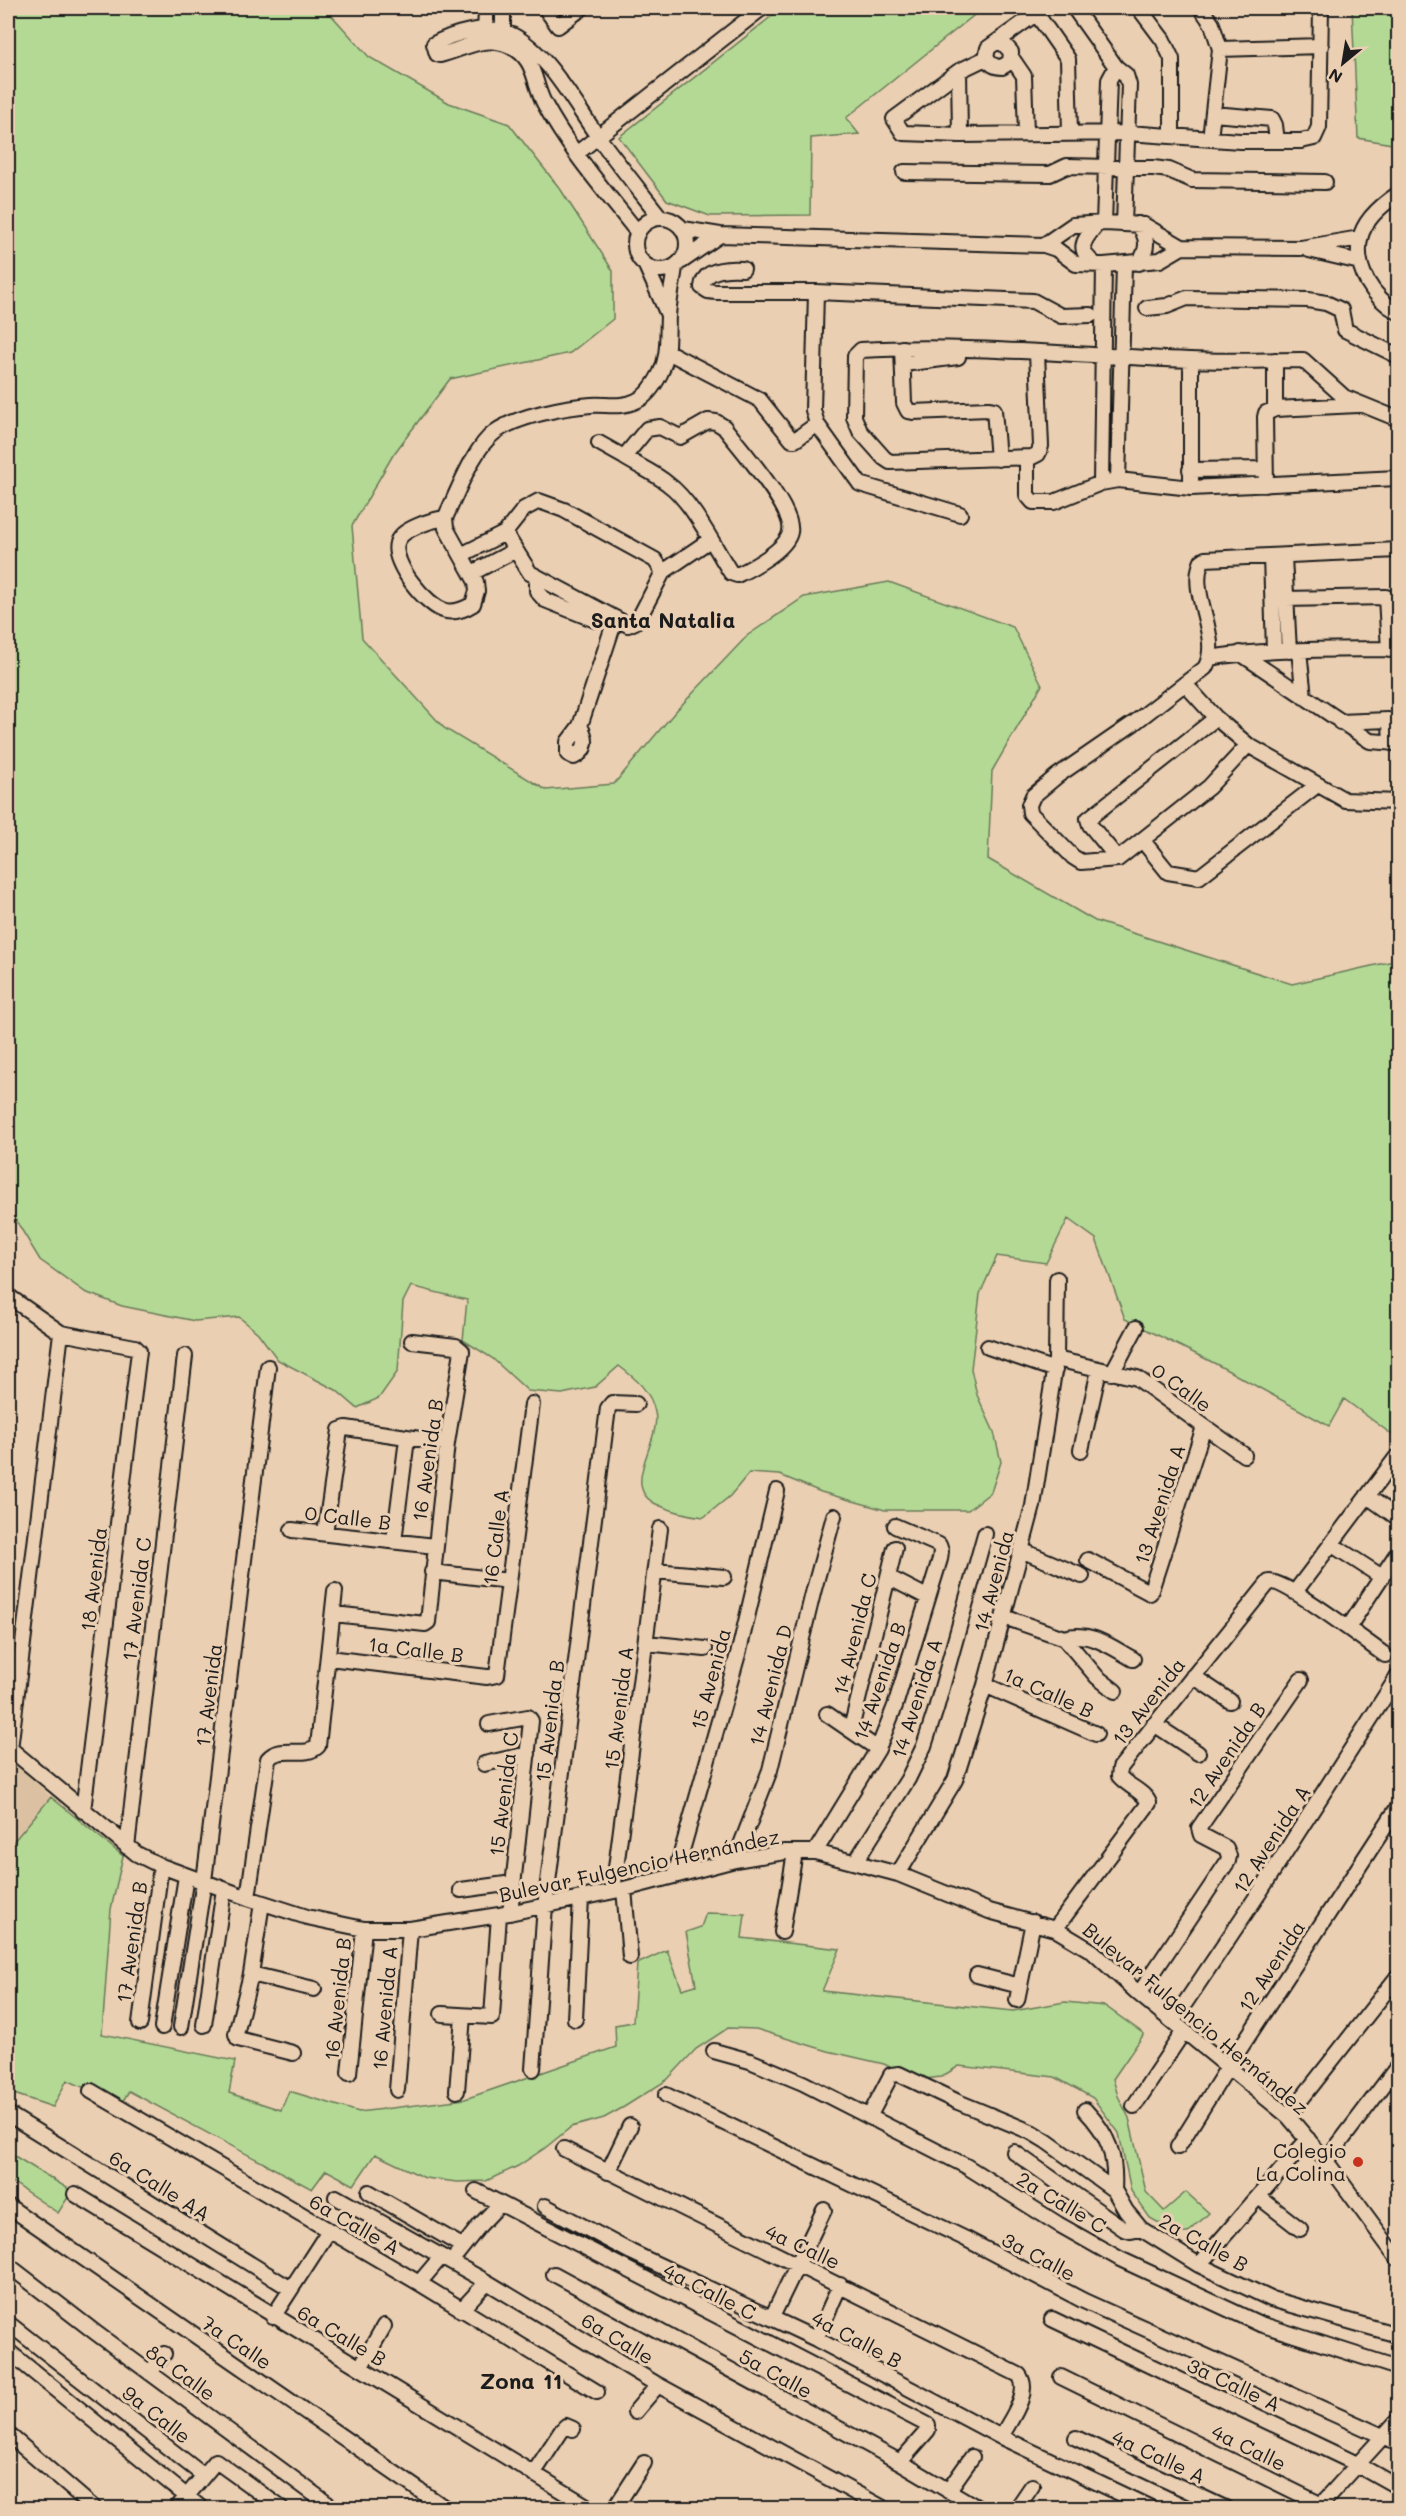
<svg xmlns="http://www.w3.org/2000/svg" width="1406" height="2516" font-family="Mali,sans-serif">
<style>
.built{fill:#dbc1a1}
.green{fill:#b4d995;stroke:#687a58;stroke-width:1.5}
.lines{fill:none;stroke-linecap:round;stroke-linejoin:round}
.minor-casing{stroke:#1c1c1c;stroke-width:18}
.minor{stroke:#ebcfb2;stroke-width:14}
.poi-dot{fill:#c8321e;stroke:#ebcfb2;stroke-width:2}
.labels{text-anchor:middle;dominant-baseline:central;stroke-width:6;stroke-linejoin:round;paint-order:stroke}
.street-label{font-size:20px;fill:#1c1c1c;stroke:#ebcfb2}
.poi-label{font-size:20px;fill:#1c1c1c;stroke:#ebcfb2;text-anchor:end}
.neighbourhood-label{font-size:21px;font-weight:bold;fill:#1c1c1c;stroke:#ebcfb2}
.quarter-label{font-size:22px;font-weight:bold;fill:#1c1c1c;stroke:#ebcfb2}
</style>
<rect width="100%" height="100%" fill="#ebcfb2"/>
<filter id="ink" filterUnits="userSpaceOnUse"><feTurbulence type="fractalNoise" baseFrequency=".0167" numOctaves="2"/><feDisplacementMap in="SourceGraphic" scale="12" xChannelSelector="R" yChannelSelector="G"/><feConvolveMatrix kernelMatrix="1 2 1 2 8 2 1 2 1" color-interpolation-filters="sRGB"/></filter>
<g filter="url(#ink)">
<path class="built" d="M12 1759 51 1797 8 1848V1764Z"/>
<path class="green" d="M8 8H325L369 57 449 103 509 124 561 190 613 271V319L570 353 450 379 393 455 352 526 362 638 444 728 546 790 614 784 675 712 748 635 804 597 889 582 1013 627 1042 685 992 771 988 859 1095 921 1292 984 1398 960V1439L1344 1399 1329 1426 1216 1364 1125 1319 1096 1239 1068 1219 1046 1263 997 1256 980 1294 971 1369 977 1395 994 1432 1001 1462 991 1492 968 1510H885L821 1492 780 1475 749 1473 730 1496 704 1517C686 1515 673 1512 656 1504 619 1486 662 1441 655 1412 651 1391 635 1378 619 1366L595 1387 562 1394 528 1391 492 1358 463 1340 467 1300 411 1286 403 1302 398 1371 379 1398 357 1408 336 1390 278 1360 258 1333 239 1317 195 1321 122 1306 85 1292 40 1260 14 1217 8 1211Z
M782 8H983L846 118 859 134 811 138 810 215 710 216 667 200 619 137Z
M1352 8H1398V145L1358 138Z
M51 1797 123 1856 111 1909 102 2034 235 2061 229 2093 281 2110 289 2091 359 2112 465 2099 616 2047 615 2025 633 2022 637 1964 667 1950 682 1989 696 1985 686 1932 701 1927 706 1913 745 1914 742 1938 840 1949 822 1991 1013 2011 1065 2002 1105 2006 1144 2034 1113 2079 1118 2096 1129 2118 1146 2192 1164 2211 1186 2192 1209 2213 1188 2233H1177L1150 2218 1131 2191 1119 2133 1093 2098 1055 2077 959 2066 941 2077 916 2080 884 2064 828 2051 756 2029 728 2028 696 2049 667 2080 624 2107 604 2118 571 2127 545 2148 518 2166 486 2181 457 2182 425 2178 375 2154 354 2185 326 2170 312 2189 129 2091 121 2104 67 2080 53 2107 14 2094 8 2102V1848Z
M8 2152 72 2191 58 2213 8 2179Z"/>
<g class="lines">
<g class="minor-casing">
<path id="minor" d="M545 8 558 26 582 8
M1074 8 1116 67 1126 75 1129 85 1124 224
M1139 8 1163 40 1172 59V135
M1201 8 1212 24 1220 49 1210 139
M1036 13 1068 59 1070 132
M485 35 486 8
M503 38V8
M996 43H1003L1011 52 1010 62 1002 67C994 67 990 64 986 58L988 48 1044 8
M1220 49 1321 46
M1011 57 1024 76 1026 133
M986 58 959 71 894 119 903 133 960 135 1128 133 1240 141H1301L1314 138 1319 127 1321 8
M959 71 960 135
M1213 114 1272 119 1275 125 1277 141
M576 154 762 8
M904 172 1050 174 1067 166 1153 168 1169 170 1192 180 1325 182
M1398 194C1383 204 1364 219 1360 239 1354 269 1373 298 1398 312
M635 244a26 26 0 1 1 52 0a26 26 0 1 1-52 0Z
M1104 223 1109 80 1116 67
M1138 224C1148 238 1149 248 1139 263
M683 229 720 235 1044 245 1056 249 1076 264 1104 265 1160 260 1182 247
M638 233C605 191 569 150 544 103 533 82 536 58 510 46 485 34 464 49 440 55L437 54 434 44C454 33 483 25 505 32 544 45 576 107 599 138 619 165 640 191 661 218
M1044 245 1073 225 1104 223 1144 225 1182 247 1301 248 1360 238
M1309 250 1360 262
M682 261 720 235
M1095 264C1075 249 1084 240 1097 224
M646 266 668 315
M743 269C728 268 704 268 702 287L708 291 716 292H816L1033 301 1061 316 1091 315
M816 292 813 410 817 424 860 484 960 514
M1147 308 1167 306 1187 298 1308 300 1326 303 1341 310 1345 330 1398 356
M902 348 904 403 908 411 913 412 988 409 994 410 998 459
M668 352 760 400 792 440H795L817 424
M1037 353 1041 446 1038 454 1032 457 890 462 884 458 860 431 854 417 855 356 861 350C970 344 1080 356 1189 360 1227 362 1266 360 1303 360L1344 397 1398 419
M903 364 958 357
M1275 409V360
M708 421 716 422 724 427C739 447 795 509 790 532 787 549 752 568 737 575L731 573C715 548 692 501 668 484 655 473 638 466 624 457L647 429 660 427 680 437Z
M599 443 624 457
M1027 458V495L1033 502H1054L1101 483 1118 480 1191 488 1398 478
M1190 470 1265 469
M1118 480 1124 265
M1101 483 1104 265
M1266 485 1265 417 1266 413 1275 409 1358 405
M1191 488V360
M445 518C432 520 400 529 397 543 391 563 427 607 446 611 456 613 465 609 473 604L477 591 476 582 446 528 445 518C457 494 473 448 495 432 517 416 564 407 591 405 606 404 622 408 636 401 646 397 655 384 660 374 669 356 667 337 668 316 669 300 673 283 675 267
M461 555 505 533 524 509 539 501 564 510 655 560 663 572 639 618 635 622 628 625 530 573 505 533
M1271 557 1274 651
M1284 557 1289 651
M663 572 710 540
M472 573 514 551
M537 577V591L545 600 595 620 604 614
M1285 599 1386 597 1389 650
M1299 651 1304 697
M1240 653 1370 741 1398 743
M1209 658C1272 648 1336 650 1398 649
M1185 684 1216 718 1248 745 1209 787 1118 859 1081 862 1073 857 1030 813 1029 805 1033 796 1057 776 1134 723 1205 668C1223 638 1187 593 1202 561L1205 559 1398 550
M1340 722 1388 720 1390 723 1391 743
M580 726C587 738 588 750 574 757L568 754V742L580 726 615 620
M1248 745 1345 800 1398 802
M1143 841 1168 872 1199 877 1316 786
M1118 859 1090 825 1088 819 1216 718
M8 1296 61 1333 135 1347 139 1351 83 1811
M988 1347 1055 1370
M1056 1359 1137 1378 1244 1455
M1112 1373 1136 1328
M1081 1450 1099 1370
M1367 1496 1398 1518
M292 1530 435 1546
M325 1533 340 1430 346 1428 447 1443
M394 1541 407 1439
M1331 1544 1382 1577
M1021 1550 1082 1576
M1088 1560 1150 1593 1204 1427
M655 1571 724 1577
M432 1572 509 1581
M888 1577 927 1597
M1295 1592 1396 1458
M334 1614 425 1624 428 1622 447 1443 462 1351 456 1346 412 1341
M1004 1617 1064 1638 1097 1677 1115 1691
M1348 1628 1398 1552
M1064 1638C1090 1630 1111 1647 1133 1659
M646 1643 705 1649
M329 1658 487 1677 497 1675 532 1404
M1193 1676 1230 1701
M985 1685 1096 1734
M827 1714 878 1749
M489 1724 528 1717 531 1721 510 1913
M1154 1724 1198 1753
M851 1729 895 1548
M8 1747 137 1854 161 1866 248 1898 307 1917 364 1929H410L499 1915 624 1889 735 1860 785 1852H815L898 1874 989 1911 1055 1929 1092 1951 1139 1994 1288 2116 1326 2161 1398 2259
M10 1749 61 1333
M484 1764 528 1754
M127 1847 185 1356
M815 1852 878 1749 895 1706 940 1559 941 1551 939 1545 895 1526
M735 1860 770 1770 813 1593 834 1516
M856 1861 908 1779 924 1746 936 1709 985 1534
M898 1874 955 1780 985 1685 1033 1506 1056 1359 1057 1279
M675 1875 740 1647 777 1491
M624 1889 630 1957
M461 1890 513 1883
M613 1891 660 1529
M248 1898 268 1759C281 1744 305 1759 318 1746L335 1591
M262 1903 251 1974 236 2034 238 2039 293 2053
M1055 1929 1149 1803C1144 1791 1127 1786 1119 1776L1120 1768 1269 1582C1284 1579 1368 1643 1385 1655
M782 1932 795 1852
M251 1974 314 1989
M977 1975 1020 1986
M1139 1994 1228 1861 1229 1856 1226 1848 1201 1835 1199 1828 1301 1680
M1017 2000 1033 1922
M442 2014 492 2017 499 1915
M575 2019 581 1898
M1173 2021 1263 1887 1398 1676
M140 2023 161 1866
M204 2025 224 1889
M162 2027 186 1876
M181 2027 204 1881 268 1367
M714 2051 750 2061 803 2083 966 2166 1058 2224 1120 2259 1260 2324 1398 2368
M533 2069 545 1906 608 1408 612 1403 636 1404
M349 2073 364 1929
M397 2090 410 1929
M91 2091 419 2283 597 2392
M457 2091 463 2016
M666 2095 966 2239 1084 2301 1398 2443
M1134 2106 1184 2031
M1085 2110C1109 2135 1116 2155 1114 2190
M8 2114 291 2289
M1288 2116 1398 1976
M869 2117 891 2075 899 2074 958 2102 1031 2132 1046 2141 1114 2190 1126 2211 1141 2229 1199 2265 1271 2299 1398 2335
M1178 2147 1228 2067 1398 1807
M564 2149 1019 2375C1032 2392 1010 2420 1001 2437
M1014 2152 1124 2229 1131 2231 1141 2229
M1326 2161 1398 2066
M608 2172 630 2126
M476 2191 928 2425V2430L900 2462
M369 2192 462 2246
M75 2194 590 2508
M336 2197 487 2282 658 2385 883 2508
M1259 2197 1300 2229
M8 2206 445 2508
M545 2206 631 2252 816 2339 1001 2437 1151 2508
M457 2254 480 2225 500 2204
M8 2265 96 2333 333 2508
M1199 2265 1308 2139
M554 2274 900 2462 978 2508
M419 2283 441 2257
M461 2310 487 2282
M273 2317 328 2232
M772 2317 824 2210
M1052 2319 1357 2464 1398 2487
M8 2323 203 2475
M816 2339 840 2285
M8 2351 201 2508
M360 2368 384 2326
M150 2373 164 2354
M1061 2377 1322 2505
M635 2412 658 2385
M8 2434 94 2508
M1076 2438 1225 2508
M533 2474 562 2430 566 2426 573 2429
M948 2491 972 2457
M177 2508 216 2461 281 2508
M615 2508 644 2463
M1017 2508 1032 2486
M1318 2508 1398 2420"/>
</g>
<use href="#minor" class="minor"/>
</g>
</g>
<circle class="poi-dot" cx="1358" cy="2162" r="6"/>
<g class="labels">
<g class="street-label">
<text transform="translate(1182 1387) rotate(36)">0 Calle</text>
<text transform="translate(427 1460) rotate(-82)">16 Avenida B</text>
<text transform="translate(1159 1504) rotate(-72)">13 Avenida A</text>
<text transform="translate(348 1517) rotate(7)">0 Calle B</text>
<text transform="translate(495 1537) rotate(-83)">16 Calle A</text>
<text transform="translate(93 1579) rotate(-83)">18 Avenida</text>
<text transform="translate(993 1581) rotate(-75)">14 Avenida</text>
<text transform="translate(136 1599) rotate(-83)">17 Avenida C</text>
<text transform="translate(854 1634) rotate(-76)">14 Avenida C</text>
<text transform="translate(416 1649) rotate(7)">1a Calle B</text>
<text transform="translate(710 1679) rotate(-75)">15 Avenida</text>
<text transform="translate(879 1681) rotate(-71)">14 Avenida B</text>
<text transform="translate(770 1685) rotate(-76)">14 Avenida D</text>
<text transform="translate(1049 1692) rotate(24)">1a Calle B</text>
<text transform="translate(208 1695) rotate(-83)">17 Avenida</text>
<text transform="translate(916 1698) rotate(-72)">14 Avenida A</text>
<text transform="translate(1148 1701) rotate(-52)">13 Avenida</text>
<text transform="translate(618 1708) rotate(-83)">15 Avenida A</text>
<text transform="translate(549 1721) rotate(-83)">15 Avenida B</text>
<text transform="translate(1226 1755) rotate(-56)">12 Avenida B</text>
<text transform="translate(503 1794) rotate(-83)">15 Avenida C</text>
<text transform="translate(1271 1839) rotate(-57)">12 Avenida A</text>
<text transform="translate(639 1865) rotate(-12)">Bulevar Fulgencio Hernández</text>
<text transform="translate(131 1942) rotate(-82)">17 Avenida B</text>
<text transform="translate(1271 1966) rotate(-57)">12 Avenida</text>
<text transform="translate(337 1999) rotate(-84)">16 Avenida B</text>
<text transform="translate(384 2008) rotate(-85)">16 Avenida A</text>
<text transform="translate(1196 2018) rotate(40)">Bulevar Fulgencio Hernández</text>
<text transform="translate(160 2185) rotate(32)">6a Calle AA</text>
<text transform="translate(1062 2202) rotate(31)">2a Calle C</text>
<text transform="translate(355 2224) rotate(30)">6a Calle A</text>
<text transform="translate(1204 2242) rotate(29)">2a Calle B</text>
<text transform="translate(803 2246) rotate(25)">4a Calle</text>
<text transform="translate(1039 2256) rotate(28)">3a Calle</text>
<text transform="translate(710 2291) rotate(27)">4a Calle C</text>
<text transform="translate(342 2335) rotate(31)">6a Calle B</text>
<text transform="translate(618 2338) rotate(31)">6a Calle</text>
<text transform="translate(857 2339) rotate(28)">4a Calle B</text>
<text transform="translate(237 2342) rotate(34)">7a Calle</text>
<text transform="translate(181 2372) rotate(36)">8a Calle</text>
<text transform="translate(776 2373) rotate(29)">5a Calle</text>
<text transform="translate(1234 2384) rotate(25)">3a Calle A</text>
<text transform="translate(157 2414) rotate(38)">9a Calle</text>
<text transform="translate(1249 2447) rotate(26)">4a Calle</text>
<text transform="translate(1159 2456) rotate(25)">4a Calle A</text>
</g>
<g class="poi-label">
<text x="1346" y="2150">Colegio<tspan x="1346" dy="23">La Colina</tspan></text>
</g>
<g class="neighbourhood-label">
<text x="663" y="619">Santa Natalia</text>
</g>
<g class="quarter-label">
<text x="521" y="2380">Zona 11</text>
</g>
</g>
<rect width="1406" height="2516" fill="none" stroke="#ebcfb2" stroke-width="30"/>
<rect x="15" y="15" width="1376" height="2486" fill="none" stroke="#1c1c1c" stroke-width="2" filter="url(#ink)"/>
<g transform="translate(1343 63) rotate(210)" stroke="#ebcfb2" stroke-width="4.5" paint-order="stroke">
<path d="M0-4.5L10 22L0 15L-10 22Z" fill="#1c1c1c"/>
<text y="-9" font-size="16" font-weight="bold" text-anchor="middle" fill="#1c1c1c">N</text>
</g>
</svg>
